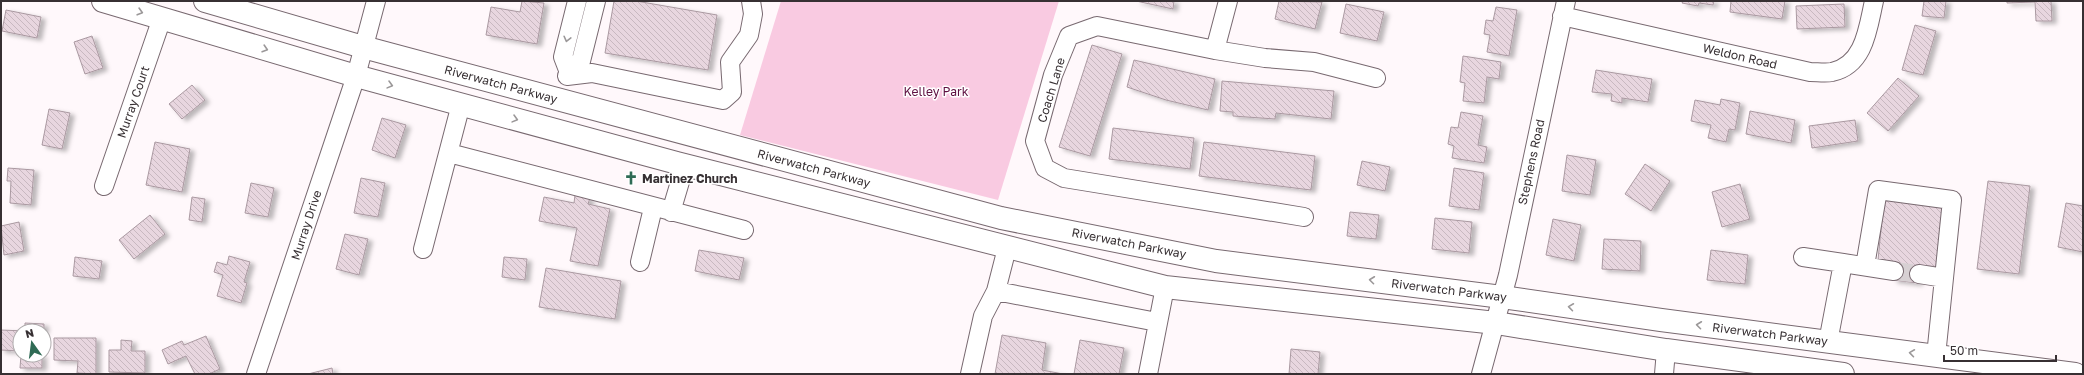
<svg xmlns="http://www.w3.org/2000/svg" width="2084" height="375" font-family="'Golos Text',sans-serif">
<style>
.park{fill:#f9cae1}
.building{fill:url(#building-back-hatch);stroke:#aa99a1;filter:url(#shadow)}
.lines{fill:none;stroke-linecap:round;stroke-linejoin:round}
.minor-tunnel{stroke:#d7d0d3;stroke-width:18;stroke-dasharray:18 9;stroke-linecap:butt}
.minor-casing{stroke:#786970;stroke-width:20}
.major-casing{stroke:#786970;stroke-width:24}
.minor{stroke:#fff;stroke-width:18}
.major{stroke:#fff;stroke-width:22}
.oneway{stroke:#9b9899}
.labels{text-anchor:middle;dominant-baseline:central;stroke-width:3;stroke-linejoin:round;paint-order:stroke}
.street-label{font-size:12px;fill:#373033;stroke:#fff}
.park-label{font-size:12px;fill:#5d0f40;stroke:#fff}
.poi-label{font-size:12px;font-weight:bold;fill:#373033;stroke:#fff;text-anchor:start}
</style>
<defs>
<pattern id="building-back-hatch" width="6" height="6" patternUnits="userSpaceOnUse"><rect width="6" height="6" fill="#e8d6df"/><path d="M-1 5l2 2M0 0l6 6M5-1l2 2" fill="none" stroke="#c8b8c0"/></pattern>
<filter id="shadow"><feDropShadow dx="4.5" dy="2.5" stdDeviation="2" flood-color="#0004"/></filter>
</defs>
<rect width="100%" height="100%" fill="#fff8fb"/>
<path class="park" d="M781 1H1059L998 200 740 135Z"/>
<path class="building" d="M522 1 544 3 537 44 486 35 491 7 520 12Z
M614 1H636L717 15 708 70 605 53Z
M1136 1H1174L1173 9Z
M1279 1 1322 2 1315 29 1275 19Z
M1683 1H1714L1713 5 1699 3 1698 6 1682 3Z
M1731 1H1785L1782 19 1730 12Z
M1924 1H1946L1944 18 1922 16Z
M2007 1H2051L2052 21H2036L2035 2 2007 3Z
M1346 4 1384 12 1377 41 1340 33Z
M1844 4 1845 27 1797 29 1796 6Z
M1496 7 1517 10 1509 56 1487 52 1490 35 1484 34 1486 20 1493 21Z
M6 10 41 17 37 38 2 31Z
M1915 25 1936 31 1923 75 1902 70Z
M92 36 103 68 85 74 74 42Z
M1092 45 1122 54 1090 156 1059 147Z
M1463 56 1501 62 1499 79 1487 77 1484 103 1463 101 1465 83 1460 82Z
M1134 60 1215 79 1208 110 1166 100 1127 87Z
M1596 70 1652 79 1648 102 1622 98V103L1611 101 1612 94 1592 92Z
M1898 78 1919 96 1888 131 1867 113Z
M1222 81 1334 91 1331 119 1276 113 1275 119 1233 116V112L1220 111Z
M192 85 205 100 182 119 169 104Z
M1721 99 1740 103 1735 130 1729 129 1726 142 1708 138 1711 125 1691 121 1695 100 1720 105Z
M49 109 70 113 62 149 42 145Z
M1750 111 1795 120 1791 143 1746 134Z
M1461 112 1483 116 1478 145 1487 147 1484 163 1452 158 1454 146 1448 144 1451 127 1458 128Z
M382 118 406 125 395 158 372 150Z
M1855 120 1858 141 1812 148 1809 126Z
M1113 128 1194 138 1190 169 1109 159Z
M155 142 190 149 182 192 146 185Z
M1204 142 1315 156 1311 190 1199 176Z
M1567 155 1596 160 1590 195 1562 191Z
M1362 161 1390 167 1385 191 1357 185Z
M1645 164 1670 181 1651 211 1625 194Z
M8 168 34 170 31 205 10 203 11 181H7Z
M1454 168 1484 173 1479 210 1449 206Z
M361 178 385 183 378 217 354 213Z
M1988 181 2030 186 2019 274 1977 269Z
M251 183 274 188 268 217 245 213Z
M1740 184 1750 219 1722 227 1712 192Z
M575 195 590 198 588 204 610 209 598 266 570 261 577 228 539 221 544 197 574 203Z
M192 197 205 199 202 222 189 220Z
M1884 199 1947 205 1940 267 1920 265 1918 283 1893 280 1895 262 1878 260Z
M2066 203 2083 206V252L2058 247Z
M1350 212 1379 215 1376 239 1347 236Z
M150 215 165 234 134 259 119 240Z
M1435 218 1472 222 1469 253 1432 249Z
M1553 219 1581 225 1574 261 1546 255Z
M19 222 24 251 4 255 1 226Z
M345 234 368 239 359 275 336 269Z
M1604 239 1641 241 1640 271 1602 269Z
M699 250 744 258 739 280 695 271Z
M1711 250 1748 255 1745 284 1707 280Z
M229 256 250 262 244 282 247 283 241 303 217 296 223 275 214 272 217 262 227 265Z
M75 257 102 261 99 279 73 276Z
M504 257 527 259 525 280 502 277Z
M546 268 621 281 615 319 539 307Z
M25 323 44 324V331H20V351L1 350V330L25 331Z
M1002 335 1046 343 1042 370 1063 374H995Z
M206 336 220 369 209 374H195L186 356 168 364 162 350 182 341 184 345Z
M54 338H96V374L77 373 78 361 54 360Z
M121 340 132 341 131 351H145V373L109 372V350H121Z
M1080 340 1124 348 1119 374H1074Z
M1291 349 1320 352 1318 374H1289Z
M21 355H42V368H20Z
M332 368 333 374H308Z"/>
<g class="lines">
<path class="minor-tunnel" d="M1894 271 1919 274"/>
<g class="minor-casing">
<path id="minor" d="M577 1 563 57 568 70 581 61 596 1
M1562 16 1810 72C1817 72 1826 73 1832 72 1865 65 1868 27 1874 1
M1215 50 1228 1
M567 76 592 73 723 100 732 92 730 62 749 35 753 14 751 1
M449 153 744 230
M104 186 162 18
M671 212 685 165
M1304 217 1064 178 1045 168 1035 141 1053 75 1069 36 1097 26 1215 50 1265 58 1314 62 1376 78
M423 249 461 104
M1803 257 1843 263
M640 262 653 208
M1865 266 1878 190 1952 200 1944 278
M1919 274 1944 278 1936 356
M996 291 1157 322
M1828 342 1843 263 1894 271
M256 374 356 76 376 1
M970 374 983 316 996 291 1007 248
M1148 374 1165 287
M1481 374 1508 275 1566 1
M1664 374 1666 350"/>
</g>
<g class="major-casing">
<path id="major" d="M103 1 356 76 677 163 1165 287 1496 323 1666 350 1843 374
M205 1 363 47 1001 218 1216 261 1502 297 1661 320 2075 374"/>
</g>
<use href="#minor" class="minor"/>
<use href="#major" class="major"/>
</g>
<defs><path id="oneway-chevron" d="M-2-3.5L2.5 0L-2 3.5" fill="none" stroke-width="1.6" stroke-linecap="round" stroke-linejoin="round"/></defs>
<g class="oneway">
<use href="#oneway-chevron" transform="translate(140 12) rotate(16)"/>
<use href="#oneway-chevron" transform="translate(567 39) rotate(104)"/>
<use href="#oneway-chevron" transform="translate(265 49) rotate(17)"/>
<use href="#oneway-chevron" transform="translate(390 85) rotate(15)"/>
<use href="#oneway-chevron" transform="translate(515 119) rotate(15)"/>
<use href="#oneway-chevron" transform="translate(1372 280) rotate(-173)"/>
<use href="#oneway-chevron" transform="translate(1571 307) rotate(-172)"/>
<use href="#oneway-chevron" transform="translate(1699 325) rotate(-173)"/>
<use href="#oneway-chevron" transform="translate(1912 353) rotate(-172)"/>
</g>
<defs>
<g id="church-bare" transform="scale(1.08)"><path d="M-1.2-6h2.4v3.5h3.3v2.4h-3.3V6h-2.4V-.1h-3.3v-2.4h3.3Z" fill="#2f6b55" stroke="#fff" stroke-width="2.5" paint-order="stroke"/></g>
</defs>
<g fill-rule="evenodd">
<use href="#church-bare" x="631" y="178"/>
</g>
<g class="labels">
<g class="street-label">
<text transform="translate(1740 56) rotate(13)">Weldon Road</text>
<text transform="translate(501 84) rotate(15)">Riverwatch Parkway</text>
<text transform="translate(1051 90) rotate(-73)">Coach Lane</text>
<text transform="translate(133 102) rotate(-71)">Murray Court</text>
<text transform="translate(1531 162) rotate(-78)">Stephens Road</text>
<text transform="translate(814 168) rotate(15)">Riverwatch Parkway</text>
<text transform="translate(306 225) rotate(-72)">Murray Drive</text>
<text transform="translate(1129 243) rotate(11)">Riverwatch Parkway</text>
<text transform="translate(1449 290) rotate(7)">Riverwatch Parkway</text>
<text transform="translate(1770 334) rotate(7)">Riverwatch Parkway</text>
</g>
<g class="park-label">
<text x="936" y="91">Kelley Park</text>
</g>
<g class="poi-label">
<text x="642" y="178">Martinez Church</text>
</g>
</g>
<rect width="2084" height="375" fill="none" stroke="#373033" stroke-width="4"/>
<g transform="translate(32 343) rotate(346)"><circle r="19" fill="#ffffff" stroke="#afacad"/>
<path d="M0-3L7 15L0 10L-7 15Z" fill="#2f6b55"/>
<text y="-6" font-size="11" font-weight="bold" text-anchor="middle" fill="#373033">N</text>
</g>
<path d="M1944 355v6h112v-6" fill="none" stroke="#373033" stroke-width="2"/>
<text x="1950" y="355" font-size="12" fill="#373033" stroke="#ffffff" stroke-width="3" paint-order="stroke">50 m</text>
</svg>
